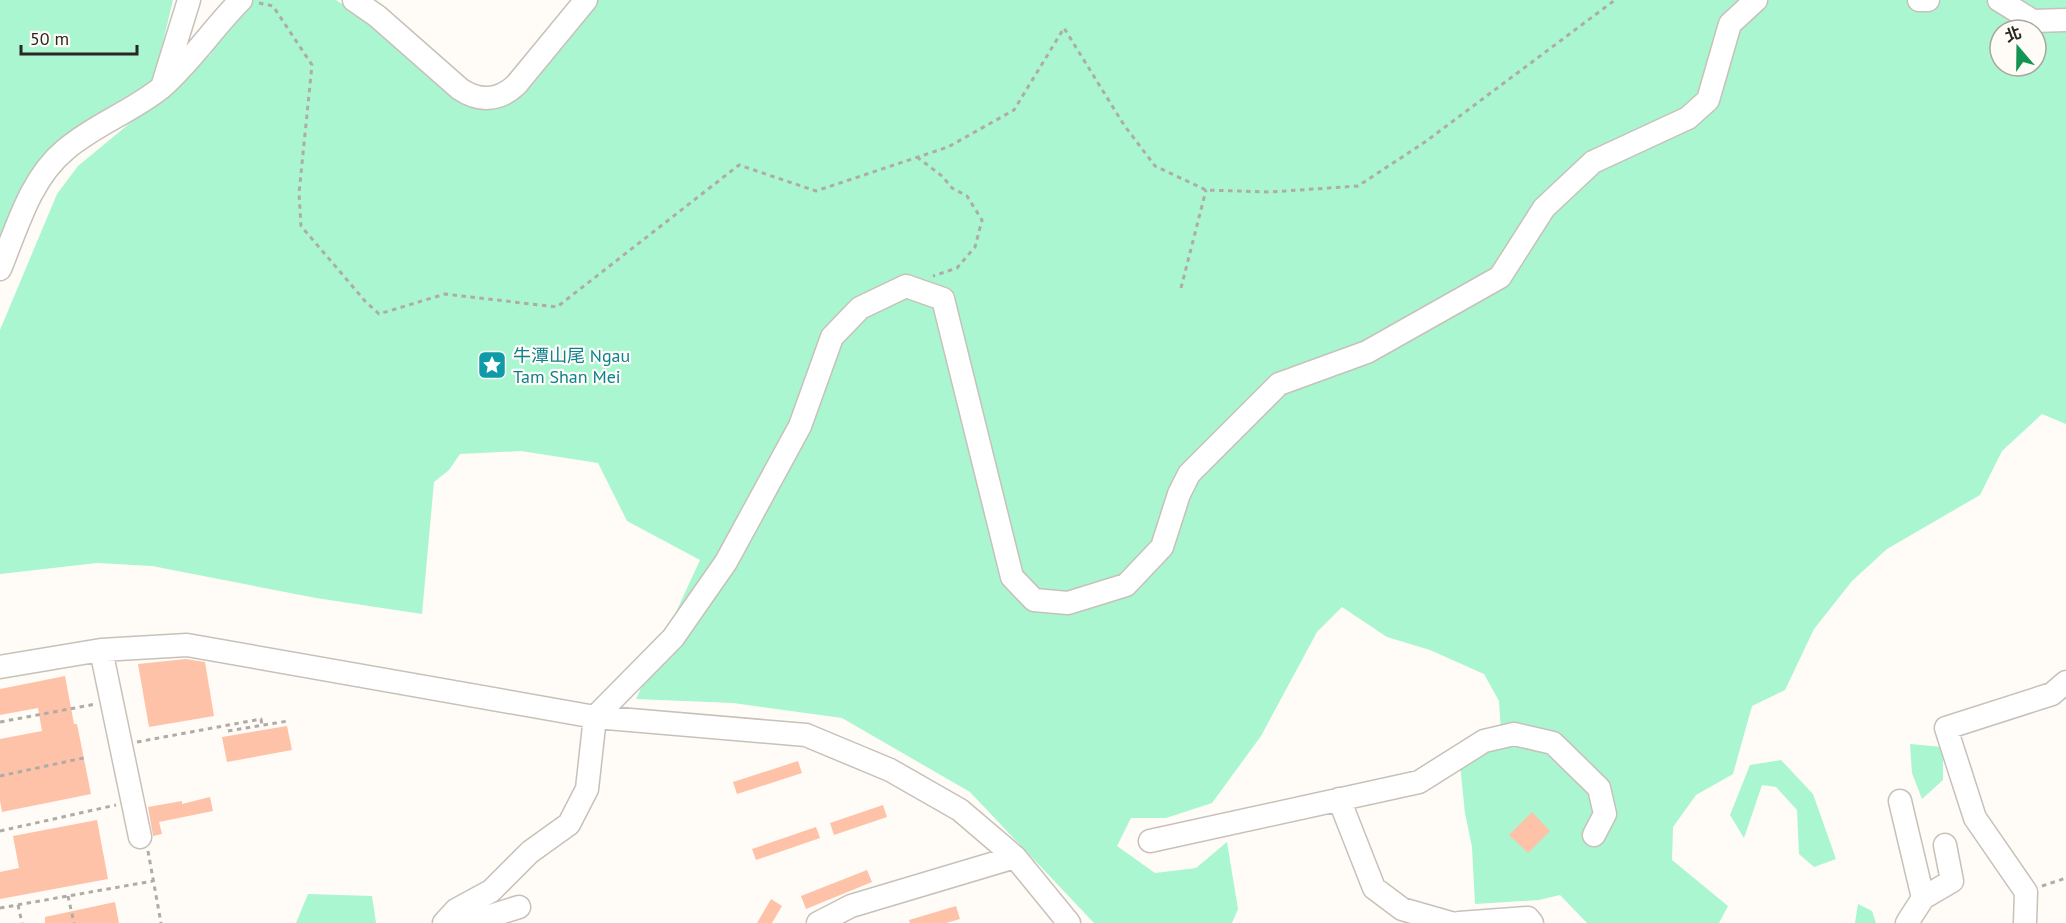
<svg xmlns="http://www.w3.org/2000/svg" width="2066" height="923" font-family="'PT Sans','Noto Sans TC',sans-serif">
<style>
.green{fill:#a9f6d1;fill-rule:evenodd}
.building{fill:#fec2a9}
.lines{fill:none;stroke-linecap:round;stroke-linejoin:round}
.minor-casing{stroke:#c7c1ba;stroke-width:25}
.path{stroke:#afaca8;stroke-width:3;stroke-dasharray:4.5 4.5;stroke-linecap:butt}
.minor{stroke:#fff;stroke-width:22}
.labels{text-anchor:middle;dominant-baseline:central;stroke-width:4.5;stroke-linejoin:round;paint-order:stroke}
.culture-label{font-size:18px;fill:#0d838f;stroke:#fffbf6;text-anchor:start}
</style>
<rect width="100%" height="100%" fill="#fffbf6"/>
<path class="green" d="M0 0H173L154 80 98 113 52 152 0 253Z
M234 0H336L363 17 461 99 516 92 596 0H2066V424L2042 414 2002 451 1980 495 1887 549 1852 581 1814 629 1785 690 1752 706 1733 774 1696 795 1673 827 1672 860 1728 906 1719 923H1587L1560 895 1539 900 1475 904 1472 847 1465 813 1460 765 1501 730 1499 701 1484 674 1430 650 1387 637 1342 607 1317 632 1261 736 1212 803 1166 818H1131L1117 846 1155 873 1196 868 1227 842 1238 909 1232 923H1094L970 792 842 718 733 703 636 699 700 560 627 521 598 463 521 451 460 454 449 470 434 482 422 614 316 598 152 566 97 563 0 574V330L57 194 78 166 187 76 211 54 226 8ZM2000 30H2036V66H2000Z
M1910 744 1943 747V780L1922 799 1912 773Z
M1781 760 1813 794 1836 859 1814 867 1799 854 1797 810 1776 787 1762 785 1744 838 1730 815 1750 765Z
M308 894 372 896 376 923H296Z
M1858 904 1872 911 1876 923H1855Z"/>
<path class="building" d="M186 659 205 662 214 716 149 727 138 664Z
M65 676 74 724H77L91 794 2 812 0 801V739L42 731 38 708 0 715V689Z
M287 726 292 750 227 762 222 737Z
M798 761 802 773 737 794 733 782Z
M210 797 213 811 159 822 162 834 153 836 148 807 182 801V804Z
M883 805 887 817 834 835 830 823Z
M1532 812 1550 831 1528 853 1509 835Z
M97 820 108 879 0 899V872L19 868 13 836Z
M816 827 820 838 756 860 752 849Z
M867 870 872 882 806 909 801 896Z
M771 899 782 906 772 923H757Z
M115 902 119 923H45V917Z
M956 906 960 919 946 923H910L909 920Z"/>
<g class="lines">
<g class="minor-casing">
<path id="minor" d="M354 0 377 16 460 89C479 102 499 101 516 85L586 0
M1919 0H1928
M1999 0 2033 21 2066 20
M163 84 189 0
M0 269C17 228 30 179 65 150 94 125 131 112 161 88 191 62 213 28 241 0
M101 650 140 837
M0 667 101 650 187 645 595 717 806 735 890 770 960 810 1015 857 1069 923
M1339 799 1374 888 1402 909 1451 923
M1900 801 1923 898 1907 923
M1150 841 1419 782 1484 741 1514 734 1553 743 1599 788 1605 814 1594 835
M1923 898 1952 881 1945 845
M444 923 456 910 491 891 530 852 569 824 587 789 595 717 673 638 726 562 800 426 832 337 860 308 906 286 943 299 1012 577 1034 600 1068 603 1126 585 1162 547 1179 494 1189 474 1279 384 1367 352 1500 277 1544 208 1593 162 1688 118 1708 100 1730 24 1756 0
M468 923 519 907
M818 923 851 906 1015 857
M1459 923 1528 918 1532 923
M2025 923 2026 892 1975 818 1946 728 2052 694 2066 682"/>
</g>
<path class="path" d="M259 3 273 6 312 65 299 193 301 226 365 301 379 314 445 294 557 307 739 165 816 191 948 147 1014 110 1064 28 1124 125 1155 166 1206 190 1270 192 1358 186 1425 142 1615 0
M917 157 942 176 952 188 967 196 982 220 975 247 957 268 933 276
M1181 288 1206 190
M0 722 96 704
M228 731 288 721
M137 742 261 719 262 726
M0 776 88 757
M0 831 116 805
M148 851 161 923
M2042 886 2066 878
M68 896 74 923
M18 905 22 923
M0 908 153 881"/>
<use href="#minor" class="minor"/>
</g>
<defs>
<g id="sight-square" transform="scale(1.5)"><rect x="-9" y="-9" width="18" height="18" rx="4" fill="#0f9aa8" stroke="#fffbf6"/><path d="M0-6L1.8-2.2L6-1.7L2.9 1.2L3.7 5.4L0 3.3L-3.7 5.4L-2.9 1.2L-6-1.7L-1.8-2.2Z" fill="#fff"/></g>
</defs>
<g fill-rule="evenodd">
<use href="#sight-square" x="492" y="365"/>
</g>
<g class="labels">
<g class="culture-label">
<text x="513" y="355">牛潭山尾 Ngau<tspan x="513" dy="21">Tam Shan Mei</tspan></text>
</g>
</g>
<g transform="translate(2018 48) rotate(340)"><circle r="28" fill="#fffbf6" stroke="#a9a6a2" stroke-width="1.5"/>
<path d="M0-4.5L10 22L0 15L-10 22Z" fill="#149452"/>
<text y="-9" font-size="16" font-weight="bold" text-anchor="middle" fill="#292724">北</text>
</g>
<path d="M21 45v9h116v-9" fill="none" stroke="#292724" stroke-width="3"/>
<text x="30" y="45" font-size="18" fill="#292724" stroke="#fffbf6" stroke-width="4.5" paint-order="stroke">50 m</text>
</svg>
